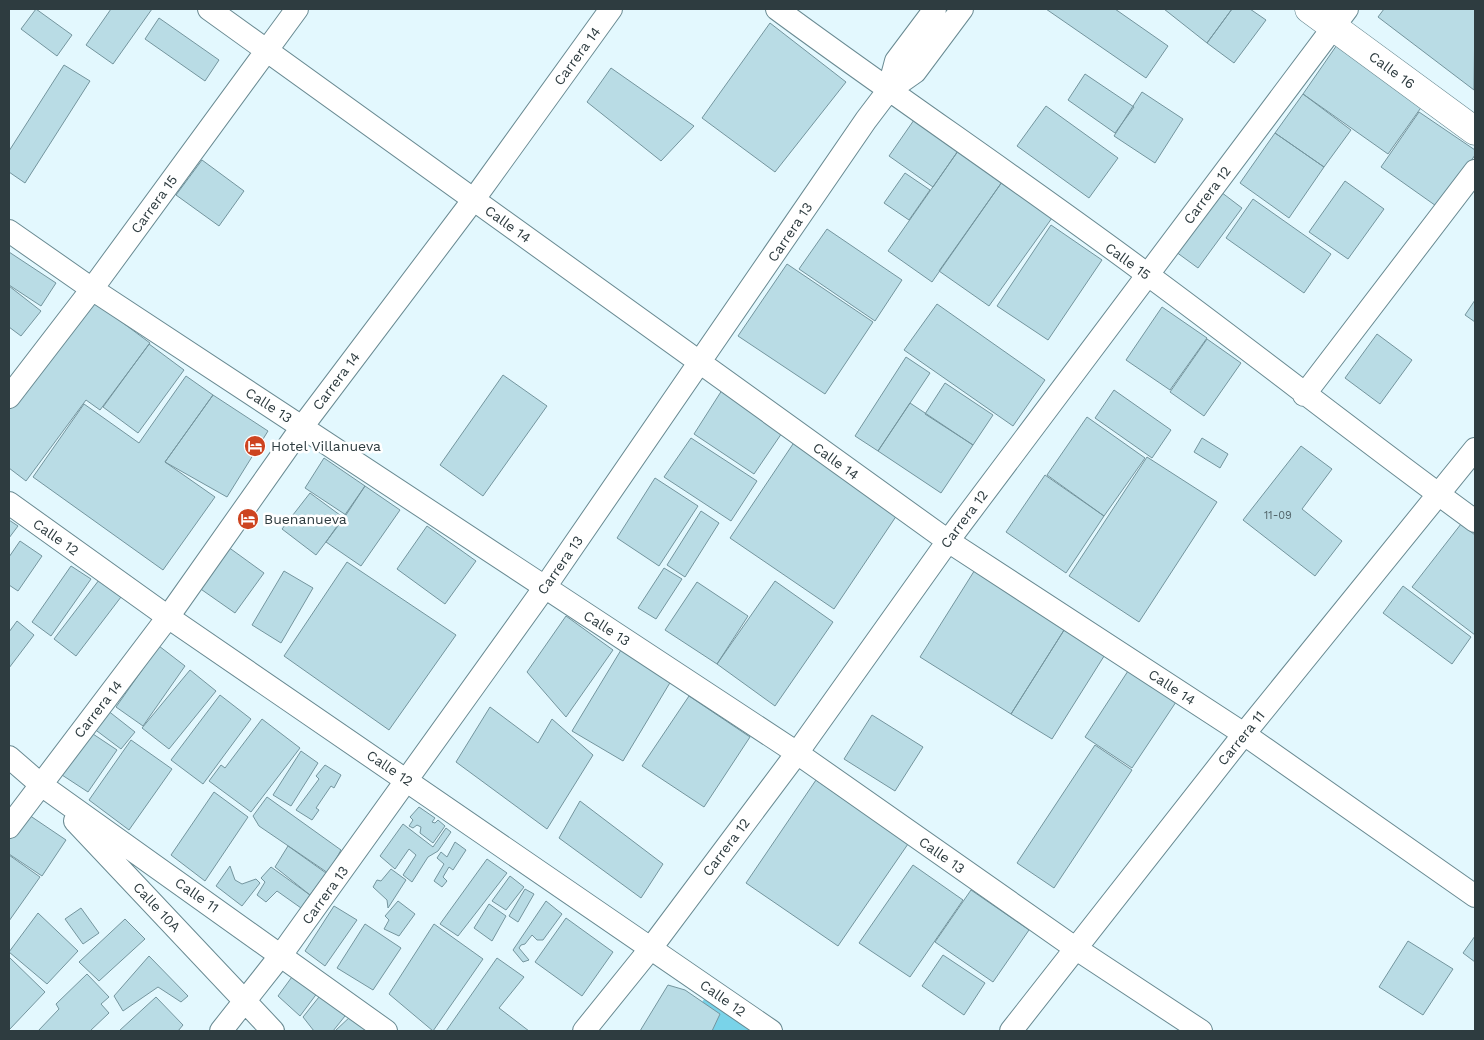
<svg xmlns="http://www.w3.org/2000/svg" width="1484" height="1040" font-family="'Work Sans',sans-serif">
<style>
.green{fill:#79d3e9}
.building{fill:#b9dce5;stroke:#74959e}
.lines{fill:none;stroke-linecap:round;stroke-linejoin:round}
.minor-casing{stroke:#698a92;stroke-width:24}
.highway-casing{stroke:#698a92;stroke-width:29}
.minor{stroke:#fff;stroke-width:22}
.highway{stroke:#fff;stroke-width:28}
.labels{text-anchor:middle;dominant-baseline:central;stroke-width:5;stroke-linejoin:round;paint-order:stroke}
.number-label{font-size:11px;fill:#516469}
.street-label{font-size:14px;fill:#2e3c40;stroke:#fff}
.poi-label{font-size:14px;fill:#2e3c40;stroke:#fff;text-anchor:start}
</style>
<rect width="100%" height="100%" fill="#e3f8fe"/>
<path class="green" d="M707 995 759 1031H682Z"/>
<path class="building" d="M36 9 72 35 57 56 21 29Z
M111 9H152L113 64 86 45Z
M1046 9H1115L1168 46 1146 78Z
M1164 9H1232L1207 43Z
M1232 9H1250L1266 20 1234 63 1207 43Z
M1384 9H1475L1474 90 1378 17Z
M159 18 219 60 205 81 145 39Z
M770 23 846 82 775 172 702 118Z
M1339 42 1425 102 1388 154 1303 94Z
M64 65 90 81 25 183 9 172V151Z
M611 68 694 126 661 161 587 102Z
M1085 74 1134 107 1115 133 1068 100Z
M1142 92 1183 119 1155 163 1114 136Z
M1303 94 1351 130 1324 167 1275 133Z
M1046 106 1118 158 1089 198 1017 146Z
M1419 112 1475 150V155L1439 208 1381 167Z
M914 120 958 151 933 187 889 156Z
M1275 133 1324 167 1289 218 1240 183Z
M958 151 1002 182 932 282 888 251Z
M202 160 244 191 219 226 176 195Z
M905 173 930 190 909 220 884 203Z
M1345 181 1384 209 1348 259 1309 232Z
M1002 182 1052 218 989 306 939 271Z
M1217 189 1242 208 1198 268 1172 249Z
M1253 199 1331 254 1304 293 1226 238Z
M1051 225 1102 260 1048 340 997 306Z
M827 229 902 280 875 321 799 269Z
M9 252 56 283 41 306 9 285Z
M787 264 873 322 825 394 738 336Z
M9 286 41 311 21 336 9 327Z
M92 300 150 343 100 410 86 400 26 481 9 468V410Z
M1475 300V322L1465 315Z
M937 304 1045 380 1013 426 904 350Z
M1162 307 1207 338 1170 390 1126 360Z
M1377 334 1412 360 1380 404 1345 378Z
M1207 339 1241 363 1204 416 1170 392Z
M149 344 184 370 138 433 103 407Z
M906 357 930 373 878 451 855 436Z
M503 375 547 406 483 496 440 465Z
M186 376 213 395 165 462 215 497 163 570 33 477 84 404 139 443Z
M945 383 993 415 973 445 925 414Z
M724 387 784 430 754 474 694 434Z
M1114 390 1171 430 1152 458 1095 418Z
M213 395 268 431 227 497 165 462Z
M910 403 973 445 941 493 878 451Z
M1087 417 1145 458 1104 516 1047 475Z
M691 438 757 481 731 521 664 477Z
M797 438 901 509 834 609 730 538Z
M1202 438 1228 454 1220 468 1194 452Z
M1301 446 1332 469 1302 509 1342 541 1315 576 1243 520Z
M1147 457 1217 502 1139 622 1069 576Z
M324 458 365 486 346 515 305 488Z
M1045 475 1104 516 1066 573 1006 532Z
M655 478 698 506 659 566 617 538Z
M365 486 400 510 361 566 326 542Z
M310 493 344 518 316 555 282 529Z
M701 511 719 523 685 577 667 565Z
M9 520 18 526 9 538Z
M1461 524 1475 535V635L1412 587Z
M427 526 476 561 445 604 397 569Z
M20 541 42 556 18 591 9 585V557Z
M224 544 264 573 235 613 195 585Z
M347 562 456 635 389 730 284 656Z
M978 565 1066 627 1011 714 920 657Z
M71 566 91 579 51 636 32 622Z
M664 568 682 579 656 619 638 608Z
M284 571 313 588 281 643 252 625Z
M99 580 121 597 76 656 54 639Z
M775 581 833 622 775 706 717 664Z
M697 582 748 616 717 664 665 630Z
M1403 586 1471 637 1452 664 1383 613Z
M566 616 613 650 566 717 527 672Z
M17 621 34 635 9 668V632Z
M1066 627 1106 653 1052 739 1011 714Z
M159 646 185 666 143 726 116 707Z
M621 650 671 681 623 761 572 731Z
M190 670 216 691 169 749 142 728Z
M1128 671 1176 702 1132 768 1085 737Z
M220 695 251 719 203 784 171 760Z
M689 696 750 737 704 807 642 766Z
M490 707 538 743 552 719 593 755 547 829 456 762Z
M107 710 135 732 121 749 93 728Z
M872 715 923 747 895 791 844 759Z
M262 719 300 748 251 812 209 781 221 765 225 768Z
M90 732 117 750 88 792 62 775Z
M131 740 172 769 129 830 89 800Z
M1095 745 1132 770 1054 888 1017 863Z
M301 751 318 763 291 806 273 795Z
M325 765 341 775 334 788 331 786 316 808 319 810 312 820 296 810 319 779 316 776Z
M816 780 908 844 838 946 746 883Z
M214 792 248 817 205 881 171 855Z
M267 797 341 850 328 873 259 826 253 816Z
M580 801 663 864 641 898 559 838Z
M419 807 435 818 432 822 435 823 438 820 445 826 433 843 420 833 421 827 417 825 413 828 409 826 413 820 410 817Z
M26 813 66 840 42 876 9 854V839Z
M403 824 433 847 446 828 451 832 438 851 428 857 412 882 403 875 416 855 409 849 395 869 380 856Z
M455 842 466 850 453 870 449 867 443 877 447 881 442 887 434 881 444 864 437 858 441 852 447 857Z
M288 846 326 873 310 895 275 867Z
M9 855 40 877 9 921Z
M487 859 507 873 458 936 440 924Z
M913 865 963 900 910 977 859 943Z
M230 866 235 880 242 884 256 879 260 883 242 906 216 886Z
M271 867 310 895 301 908 277 891 266 902 257 895 265 882 261 878Z
M391 869 406 880 388 908 387 900 373 887 377 880 381 881Z
M510 876 524 887 506 910 492 901Z
M525 889 534 894 518 922 509 916Z
M971 890 1029 930 993 982 935 942Z
M398 901 415 914 399 936 384 929 389 920 385 916Z
M546 901 562 914 543 940H537L532 935 525 944 521 945 519 948 529 960 523 962 513 950Z
M489 904 506 916 492 941 474 928Z
M334 906 357 920 325 966 305 951Z
M81 908 99 933 83 944 65 919Z
M38 913 78 951 47 984 9 952Z
M566 918 613 952 582 996 535 962Z
M125 919 145 939 99 981 79 962Z
M365 924 401 948 373 990 337 968Z
M434 924 483 959 433 1031 389 994Z
M1475 936V962L1463 953Z
M1408 941 1453 969 1423 1015 1379 987Z
M943 955 985 983 964 1015 922 986Z
M149 956 188 996 181 1002 158 987 123 1011 114 996Z
M9 957 45 992 9 1030Z
M497 958 524 977 499 1008 529 1031H446Z
M297 970 321 988 300 1016 278 996Z
M87 974 109 997 101 1004 109 1013 90 1031H38L59 1009 56 1004Z
M668 985 685 990 720 1014 712 1031H640Z
M323 992 349 1011 333 1031H314L303 1017Z
M156 997 183 1025 178 1031H119Z
M352 1015 376 1031H335Z"/>
<g class="lines">
<g class="minor-casing">
<path id="minor" d="M209 9 948 541 1244 734 1475 896
M777 9C899 99 1026 184 1148 275 1258 356 1365 441 1475 521
M888 91 896 61 935 9
M9 231 92 289 797 753 1075 948 1201 1031
M1304 395 1475 171
M9 397 92 289 297 9
M9 503 168 617 771 1031
M9 757 40 784 386 1031
M75 821 273 1031
M9 827 168 617 302 427 474 199 611 9
M221 1031 281 955 545 587 866 120 888 91 915 72 962 9
M584 1031 651 948 797 753 948 541 1347 9
M1011 1031 1244 734 1475 449"/>
</g>
<g class="highway-casing">
<path id="highway" d="M1309 9 1475 131"/>
</g>
<use href="#minor" class="minor"/>
<use href="#highway" class="highway"/>
</g>
<defs>
<g id="hotel-disc" transform="scale(1.125)"><circle r="9.5" fill="#cd4420" stroke="#fff"/><path d="M-6-4.5h1.5V1H6V5H4.5V3h-9V5H-6ZM-4 0a1.8 1.8 0 1 1 3.6 0ZM.5 0V-2.5h3Q6-2.5 6 0Z" fill="#fff"/></g>
</defs>
<g fill-rule="evenodd">
<use href="#hotel-disc" x="255" y="446"/>
<use href="#hotel-disc" x="248" y="519"/>
</g>
<g class="labels">
<g class="number-label">
<text x="1278" y="515">11-09</text>
</g>
<g class="street-label">
<text transform="translate(577 56) rotate(-54)">Carrera 14</text>
<text transform="translate(1392 70) rotate(36)">Calle 16</text>
<text transform="translate(1207 195) rotate(-53)">Carrera 12</text>
<text transform="translate(154 204) rotate(-54)">Carrera 15</text>
<text transform="translate(508 224) rotate(36)">Calle 14</text>
<text transform="translate(790 232) rotate(-56)">Carrera 13</text>
<text transform="translate(1128 261) rotate(36)">Calle 15</text>
<text transform="translate(336 381) rotate(-53)">Carrera 14</text>
<text transform="translate(269 405) rotate(33)">Calle 13</text>
<text transform="translate(836 461) rotate(36)">Calle 14</text>
<text transform="translate(964 519) rotate(-53)">Carrera 12</text>
<text transform="translate(56 537) rotate(35)">Calle 12</text>
<text transform="translate(560 565) rotate(-55)">Carrera 13</text>
<text transform="translate(607 628) rotate(33)">Calle 13</text>
<text transform="translate(1172 687) rotate(33)">Calle 14</text>
<text transform="translate(98 709) rotate(-52)">Carrera 14</text>
<text transform="translate(1241 738) rotate(-51)">Carrera 11</text>
<text transform="translate(390 768) rotate(34)">Calle 12</text>
<text transform="translate(726 847) rotate(-53)">Carrera 12</text>
<text transform="translate(942 855) rotate(35)">Calle 13</text>
<text transform="translate(197 895) rotate(35)">Calle 11</text>
<text transform="translate(325 895) rotate(-54)">Carrera 13</text>
<text transform="translate(157 907) rotate(47)">Calle 10A</text>
<text transform="translate(723 998) rotate(35)">Calle 12</text>
</g>
<g class="poi-label">
<text x="271" y="446">Hotel Villanueva</text>
<text x="264" y="519">Buenanueva</text>
</g>
</g>
<rect width="1484" height="1040" fill="none" stroke="#2e3c40" stroke-width="20"/>
</svg>
